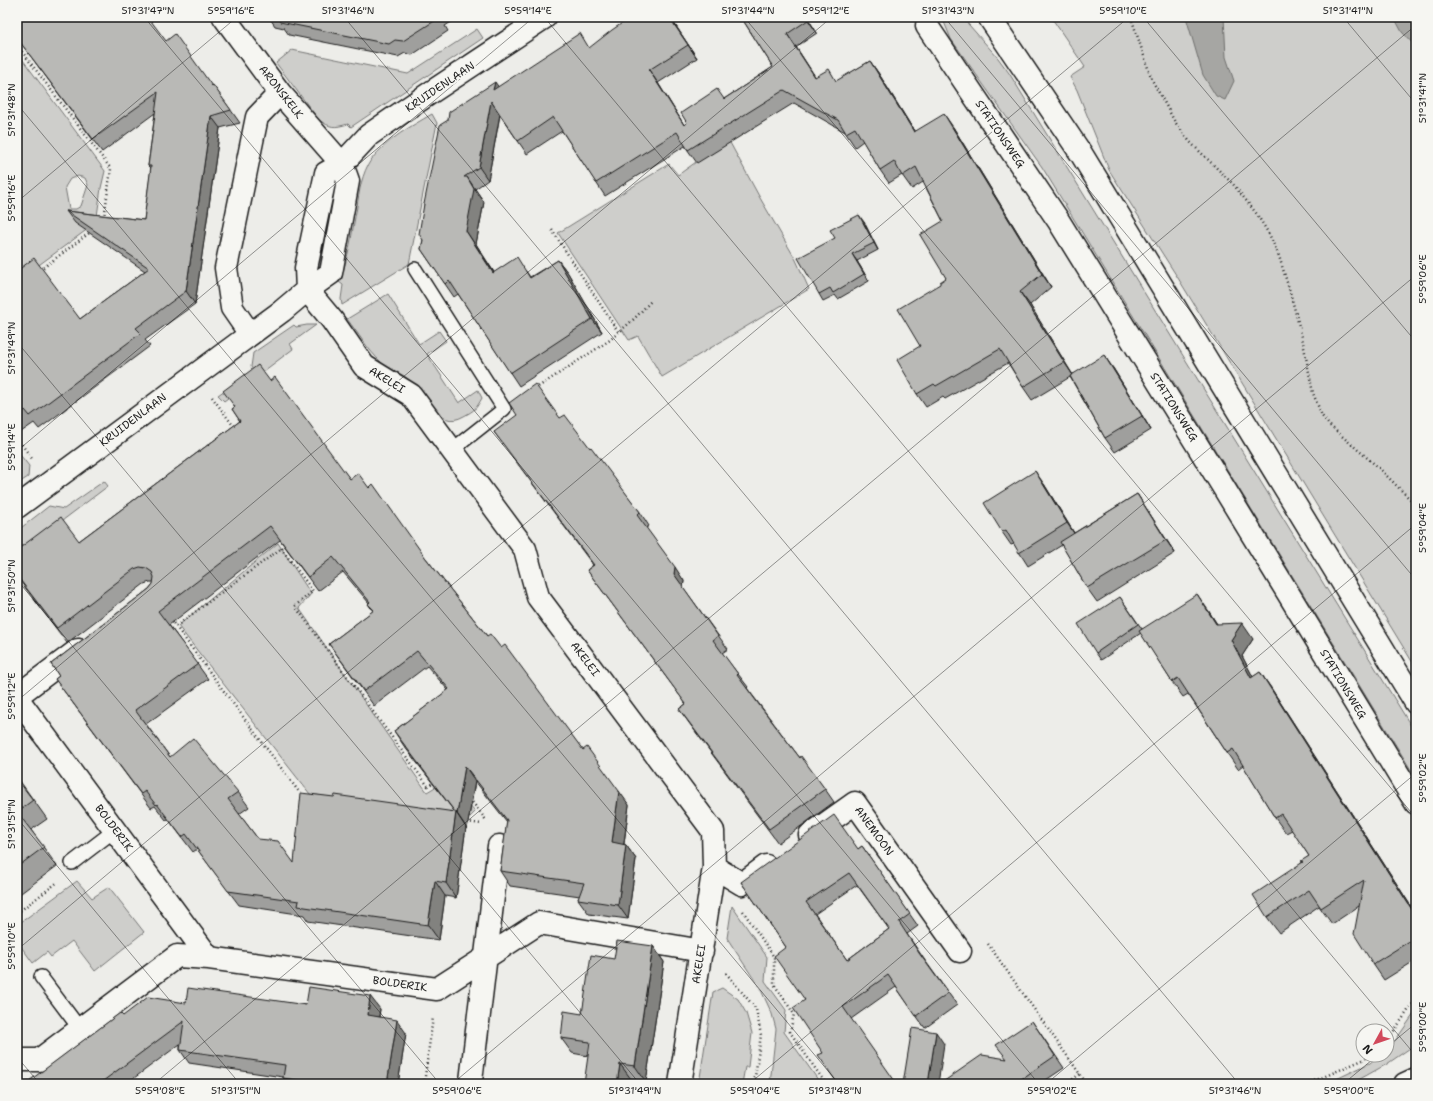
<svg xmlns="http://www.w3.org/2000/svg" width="1433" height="1101" font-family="'Shantell Sans',sans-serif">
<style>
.green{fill:#cececb;stroke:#757574;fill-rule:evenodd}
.water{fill:#a6a6a3;stroke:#6f6f6d}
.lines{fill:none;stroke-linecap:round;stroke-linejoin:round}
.lane-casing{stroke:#1c1c1c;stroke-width:16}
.street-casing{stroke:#1c1c1c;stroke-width:25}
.secondary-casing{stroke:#1c1c1c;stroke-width:25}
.path{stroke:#1c1c1c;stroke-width:2.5;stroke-dasharray:1 3;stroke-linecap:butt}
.lane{stroke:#f6f6f2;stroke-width:13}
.street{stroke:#f6f6f2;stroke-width:22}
.secondary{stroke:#f6f6f2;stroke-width:22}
.wall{fill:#9f9f9d;stroke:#1c1c1c;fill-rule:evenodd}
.shaded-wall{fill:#82827f;stroke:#1c1c1c}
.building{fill:#b9b9b6;stroke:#1c1c1c;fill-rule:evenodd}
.ticks{fill:none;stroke:#1c1c1c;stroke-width:1;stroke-opacity:0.45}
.labels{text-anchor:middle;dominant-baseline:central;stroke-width:4;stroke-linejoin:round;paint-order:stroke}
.street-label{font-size:11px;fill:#1c1c1c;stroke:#f6f6f2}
.neatline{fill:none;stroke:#1c1c1c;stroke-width:1.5}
.ticks-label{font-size:10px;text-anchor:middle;fill:#1c1c1c}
</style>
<rect width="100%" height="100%" fill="#edede9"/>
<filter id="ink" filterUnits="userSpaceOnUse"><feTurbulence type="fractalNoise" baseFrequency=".025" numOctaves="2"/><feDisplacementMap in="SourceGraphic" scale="8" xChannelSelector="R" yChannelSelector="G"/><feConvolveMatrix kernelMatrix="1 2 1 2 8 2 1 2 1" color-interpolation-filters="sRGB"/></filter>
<g filter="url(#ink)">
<path class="green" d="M942 17H962L998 58 1009 73 1416 734V778L1042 167 951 39Z
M1051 17H1416V668L1178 278 1109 170 1077 90 1070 77 1085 67Z
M477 29 483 38 351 127 348 124C334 128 331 128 319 120L276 63 292 50 408 74Z
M17 52 105 171 101 188 96 223 17 281ZM78 176 85 178 88 185 81 206 76 209H69L65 187 70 179Z
M432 114 437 123 409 264 342 305 341 299 343 285 339 282C349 258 352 232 357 207 359 192 362 173 371 160 387 139 410 127 432 114Z
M728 139 760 198 796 260 809 289 662 377 638 336 629 340 558 233 669 164 678 175Z
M388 294 419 344 439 331 446 341 427 354 459 403 478 390 482 398C476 409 475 410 464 416 437 432 424 391 407 378 399 372 388 370 381 362 368 350 358 333 347 319Z
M294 325 296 327 307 325H316L290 344 293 349 224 401 218 395 253 370 251 367 253 353Z
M17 451 29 466 28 477 17 484Z
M104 481 108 486 17 555V531L49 506 64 509Z
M278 543 311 594 299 608 427 792 447 780 475 812 468 819 310 794 178 626Z
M77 881 92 898 109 887 144 932 95 971 72 941 51 957 47 952 33 963 17 941V925Z
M732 906 767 957 765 981 786 1010 784 1032 821 1084H770L776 1029 772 1014 761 990 727 938Z
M722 988 738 999 746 1013 752 1033 748 1067H745L742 1084H699L713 992Z
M1416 1011V1044L1387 1064 1351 1084H1326L1370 1063 1379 1055H1387V1048L1395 1041Z"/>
<path class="water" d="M1186 17H1224L1226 57 1234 81 1225 100 1216 96 1203 75Z
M1394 17H1416V47L1402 32Z"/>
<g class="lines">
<g class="lane-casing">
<path id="lane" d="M415 269 504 409 452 450
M72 863 115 830
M41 977 80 1029"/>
</g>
<g class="street-casing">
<path id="street" d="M224 17 280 93 342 164
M928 17 927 26 1058 220 1222 485 1416 803
M307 290 332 320 364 366 411 395 525 549 538 597 713 831 714 867 680 1084
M250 334 232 308 226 268 257 117 280 93
M17 696 78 650
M17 698 209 958
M810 835 855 803 960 951
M714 867 742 884 766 866
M17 1060H39L177 956 209 958 437 989 539 923 702 951
M471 1081 499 846"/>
</g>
<g class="secondary-casing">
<path id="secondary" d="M989 17 1082 155 1416 703
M307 290 306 268 326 173 342 164 369 135 427 95 545 17
M17 507 282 311 307 290 331 273 348 181 342 164
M1405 1084 1416 1079"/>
</g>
<path class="path" d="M1131 17 1152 80 1175 122 1190 142 1233 184 1256 213 1269 234 1279 256 1290 292 1302 337 1313 393 1322 416 1329 425 1379 468 1416 505
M17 45 111 169 104 218
M552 230 619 333
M40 270 92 231
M535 389 610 340 634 319 652 300
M212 397 235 428
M17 438 33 460
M281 548 313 591 295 606 428 786 434 782
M171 620 302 796
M176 626 286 545
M470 799 486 820
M467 822 481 824
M743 911 774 957V984L794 1014 790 1032 826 1084
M17 913 58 882
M988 944 1087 1084
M17 958 21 964
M726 973 756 1009 761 1035 754 1084
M1387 1041 1416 999
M424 1084 433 1017
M1066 1084 1080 1074
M1307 1084 1365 1059 1369 1055"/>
<use href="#lane" class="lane"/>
<use href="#street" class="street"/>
<use href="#secondary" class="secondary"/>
</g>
<path class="wall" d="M17 17 166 41 212 86 213 85 240 123 220 128 195 304 145 340 150 346 39 429 34 423 21 432 17 427V271L80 319 145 271 75 223 66 211 144 220 151 169 148 166 155 113 102 152 17 38Z
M269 17H459L445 26 448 31 412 55 405 53 398 57 289 35 284 28 275 26Z
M670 17 697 58 658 83 684 125 773 67 741 17H807L817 33 796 47 815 77 837 81 870 61 879 74 914 131 953 127 1051 287 1030 305 1072 374 1113 368 1151 430 1115 452 1105 438 1070 377 1032 400 1023 387 1008 363 945 399 943 397 926 407 917 394 920 346 940 284 946 278 943 221 923 182 912 189 902 175 889 183 880 170 863 141 855 147 845 132 794 103 697 163 685 146 605 196 562 131 527 154 500 115 488 180 475 189 484 202 476 244 494 273 526 271 530 277 558 260 568 273 602 332 519 386 458 294 454 297 421 249 423 240 424 205V204L498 87Z
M864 222 878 250 857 261 869 281 838 299 835 295 823 301 819 294 835 238Z
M270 381 350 479 369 488 425 557 487 636 501 648 583 750 629 805 624 844 626 845 636 859 628 919 589 914 578 899 580 896 510 886 500 871 507 822 475 781 467 829 466 827 456 898 445 896 439 940 308 921 304 915 239 905 197 849 193 852 168 819 166 820 155 806 151 808 55 679 59 676 51 664 149 589 153 584 154 582H150L144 584 67 643 17 577V550L79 541 240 421 232 409ZM280 540 318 591 343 572 369 603 368 604 373 611 329 644 374 706 427 666 448 690 394 731 404 746 454 811 294 863 258 839 239 814 249 807 238 792 170 757 146 724 208 679 169 625Z
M560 418 590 448 640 512 649 526 646 528 684 581 683 587 728 649 722 653 748 687 747 688 800 758 825 789 834 802 778 843 689 723 679 709 686 704 587 570 593 565 494 432Z
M1044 484 1074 533 1137 494 1146 508 1175 553 1097 602 1087 588 1062 545 1028 566 1014 544 1011 545 1002 532Z
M1120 597 1142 629 1208 610 1217 624 1253 639 1242 656 1253 677 1260 672 1271 688 1416 914V960L1384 980 1373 964 1359 906 1332 924 1319 906 1279 933 1267 917 1302 862 1309 856 1292 830 1286 833 1275 818 1243 765 1238 769 1227 753 1188 694 1183 697 1172 682 1141 633 1101 660 1096 653Z
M17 777 47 819 31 830 57 866 17 896Z
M862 846 918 926 907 934 924 959 957 1005 925 1028 896 987 851 1019 823 1053 786 947 741 882 858 849ZM857 885 889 929 847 960 815 914Z
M653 946 664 962 646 1082 631 1079 588 1056 572 1053 561 1038 582 1014 614 959Z
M186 1003 306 1005 380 1009 379 1017 406 1033 398 1084H288L283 1078V1077L189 1063 180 1050V1044L126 1084H25L123 1016Z
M1032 1021 1064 1068 1040 1084H940L1006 1059Z"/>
<path class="shaded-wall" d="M669 17H670L697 58 688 45Z
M806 17H807L817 33Z
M787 34 796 47 824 90 815 77Z
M870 61 879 74 923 145 914 132Z
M649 70 658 83 693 139 684 125Z
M495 82 504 95 493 90Z
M491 101 500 114 488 180 479 167Z
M944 114 953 127 1051 287 1042 274Z
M211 116 220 128 195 304 186 291Z
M467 177 484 202 476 244 503 286 466 231Z
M859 215 864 222 878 250 874 243Z
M852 254 857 261 869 281 864 274Z
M558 260 568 273 602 332 592 319Z
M1020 292 1030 305 1073 375 1064 362Z
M1104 355 1113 368 1151 430 1142 416Z
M1035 471 1044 484 1076 536 1067 523Z
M1137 494 1146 508 1175 553 1166 540Z
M675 567 684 581 683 588 674 574Z
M1197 594 1208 610 1227 640 1216 624Z
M1242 623 1253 639 1242 656 1262 694 1251 678 1231 640Z
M1260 672 1271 688 1416 914V916Z
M465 766 475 781 467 829 457 814Z
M619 791 629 805 622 857 612 842Z
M456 812 466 827 456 898 446 883Z
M626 845 636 859 628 919 618 905Z
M435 881 445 896 439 940 428 925Z
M653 946 664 962 646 1082 635 1066Z
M370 996 380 1009 377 1029 368 1015Z
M397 1020 406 1033 398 1084H387Z
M936 1032 944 1044 938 1084H928Z
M620 1064 631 1079V1084H617Z"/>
<path class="building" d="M17 17H148L166 41 175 34 212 86 213 85 231 110 211 116 186 291 136 328 141 333 30 416 25 410 17 416V271L34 258 80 319 149 268 66 211 144 220 151 166H148L158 92 93 139 17 38Z
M277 17H438L439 18 403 41 395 40 389 44 280 22Z
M631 17H669L688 45 649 70 684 125 687 123 681 113 717 89 724 99 773 67 741 17H806L808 20 787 34 815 77 829 69 836 81 870 61 914 132 944 114 1042 274 1020 292 1064 362 1023 387 1000 349 936 386 934 384 917 394 897 360 920 346 898 309 940 284V282L946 278 920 235 943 221 916 167 902 176 894 161 880 170 855 128 846 133 838 120 784 90 688 150 677 132 596 183 553 117 518 141 491 101 479 167 464 177H467L474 189 466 231 493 273 517 257 530 278 558 260 592 319 510 373 449 280 445 284 421 249 423 240 419 234 424 204 440 125 448 120 449 112 495 82 493 90 580 33 589 48 612 30Z
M859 215 874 243 852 254 864 274 833 293 830 288 819 294 798 258 835 238 830 230Z
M1104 355 1142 416 1105 438 1070 376Z
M258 365 270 381 275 377 350 479 358 473 369 488 373 484 425 557 487 636 490 634 501 648 505 645 583 750 587 747 619 791 612 842 626 845 618 905 578 899 584 883 500 871 507 820 465 766 457 814 456 812 446 883 435 881 428 925 298 906 299 901 228 891 186 834 182 837 157 804 156 805 145 791 141 794 55 679 59 676 51 664 149 589 153 584 154 577 152 572 146 568 140 567 134 569 57 628 17 576V550L61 517 79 541 240 421 232 409 235 407 223 391ZM270 526 308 577 333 557 370 602 368 604 374 610 329 644 364 691 417 651 449 689 394 731 455 812 335 795 334 797 301 793 294 863 278 841 258 839 228 799 238 792 193 738 170 757 135 710 198 664 158 611Z
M535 384 560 418 565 415 590 448 591 447 640 512 637 515 675 567 674 574 718 636 713 640 738 674 737 675 760 706 800 758 801 756 825 789 769 829 679 709 686 704 587 570 594 565 494 432 517 415 509 403Z
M1035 471 1067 523 1019 553 1006 530 1002 532 984 503Z
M1137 494 1166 540 1087 588 1060 542Z
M1197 594 1216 624 1242 623 1231 640 1251 678 1260 672 1416 916V937L1373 964 1354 934 1364 880 1321 908 1309 890 1267 917 1253 895 1303 862 1301 861 1309 856 1281 814 1275 818 1233 749 1227 753 1178 678 1172 682 1139 631Z
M1120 597 1138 624 1096 653 1078 624Z
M17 779 33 800 17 812 44 847 17 867Z
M834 815 858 849 862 846 910 914 899 922 919 953 948 993 916 1016 888 975 843 1007 897 1084H838L818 1055 823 1053 793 1008 805 1000 774 956 786 947 741 882ZM849 873 889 929 847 960 806 902Z
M617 941 653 946 635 1066 620 1064 617 1084H584L590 1042 561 1038 564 1011 582 1014 591 955 614 959Z
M309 987 370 996 368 1015 397 1020 387 1084H323L283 1078 285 1065 180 1050 184 1021 99 1084H25L120 1013 123 1016 148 997 186 1003 188 988 306 1005Z
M1032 1021 1055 1056 1014 1084H940L982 1055 1007 1059 996 1045Z
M912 1028 936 1032 928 1084H903Z"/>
</g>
<path class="ticks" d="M144 17 1039 1084M344 17 1239 1084M544 17 1416 1056M744 17 1416 818M944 17 1416 580M1143 17 1416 342M1343 17 1416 104M17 104 839 1084M17 202 237 17M17 342 640 1084M17 451 534 17M17 580 440 1084M17 701 832 17M17 818 240 1084M17 950 1129 17M1387 1047 1416 1023M17 1057 40 1084M154 1084 1416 25M452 1084 1416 275M749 1084 1416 524M1046 1084 1416 773M1343 1084 1378 1055"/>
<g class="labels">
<g class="street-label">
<text transform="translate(440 87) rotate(-34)">KRUIDENLAAN</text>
<text transform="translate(281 92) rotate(52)">ARONSKELK</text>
<text transform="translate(1000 134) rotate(56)">STATIONSWEG</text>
<text transform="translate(387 380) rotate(32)">AKELEI</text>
<text transform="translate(1174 407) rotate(58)">STATIONSWEG</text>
<text transform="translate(133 420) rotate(-37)">KRUIDENLAAN</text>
<text transform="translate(585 659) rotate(53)">AKELEI</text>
<text transform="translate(1343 684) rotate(59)">STATIONSWEG</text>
<text transform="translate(114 828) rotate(53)">BOLDERIK</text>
<text transform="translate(874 831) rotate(54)">ANEMOON</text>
<text transform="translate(699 964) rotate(-81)">AKELEI</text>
<text transform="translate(400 984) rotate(8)">BOLDERIK</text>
</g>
</g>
<rect width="1433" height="1101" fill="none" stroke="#f6f6f2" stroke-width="44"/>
<g transform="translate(1375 1043) rotate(230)"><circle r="19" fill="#f6f6f2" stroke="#9f9f9c"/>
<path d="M0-3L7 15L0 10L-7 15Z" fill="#d1495b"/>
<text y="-6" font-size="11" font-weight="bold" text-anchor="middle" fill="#1c1c1c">N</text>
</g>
<rect x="22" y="22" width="1389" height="1057" class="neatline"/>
<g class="ticks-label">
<text x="148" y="14">51°31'47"N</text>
<text x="231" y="14">5°59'16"E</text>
<text x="348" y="14">51°31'46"N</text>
<text x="528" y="14">5°59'14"E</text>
<text x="748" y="14">51°31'44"N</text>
<text x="826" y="14">5°59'12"E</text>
<text x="948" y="14">51°31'43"N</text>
<text x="1123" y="14">5°59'10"E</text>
<text x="1348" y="14">51°31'41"N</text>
<text transform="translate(1422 98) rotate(-90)" y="4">51°31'41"N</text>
<text transform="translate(11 110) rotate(-90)" y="4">51°31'48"N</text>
<text transform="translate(11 198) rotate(-90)" y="4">5°59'16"E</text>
<text transform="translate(1422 279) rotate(-90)" y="4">5°59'06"E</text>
<text transform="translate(11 348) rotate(-90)" y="4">51°31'49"N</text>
<text transform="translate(11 447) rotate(-90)" y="4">5°59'14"E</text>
<text transform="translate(1422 528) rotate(-90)" y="4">5°59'04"E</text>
<text transform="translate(11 586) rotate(-90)" y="4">51°31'50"N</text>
<text transform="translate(11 696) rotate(-90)" y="4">5°59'12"E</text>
<text transform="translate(1422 778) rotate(-90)" y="4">5°59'02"E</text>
<text transform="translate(11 824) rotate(-90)" y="4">51°31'51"N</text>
<text transform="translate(11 946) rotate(-90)" y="4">5°59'10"E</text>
<text transform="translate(1422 1027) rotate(-90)" y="4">5°59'00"E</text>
<text x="160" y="1094">5°59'08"E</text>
<text x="236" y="1094">51°31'51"N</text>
<text x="457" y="1094">5°59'06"E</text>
<text x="635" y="1094">51°31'49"N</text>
<text x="755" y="1094">5°59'04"E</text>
<text x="835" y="1094">51°31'48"N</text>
<text x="1052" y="1094">5°59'02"E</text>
<text x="1235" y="1094">51°31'46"N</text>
<text x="1349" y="1094">5°59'00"E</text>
</g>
</svg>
